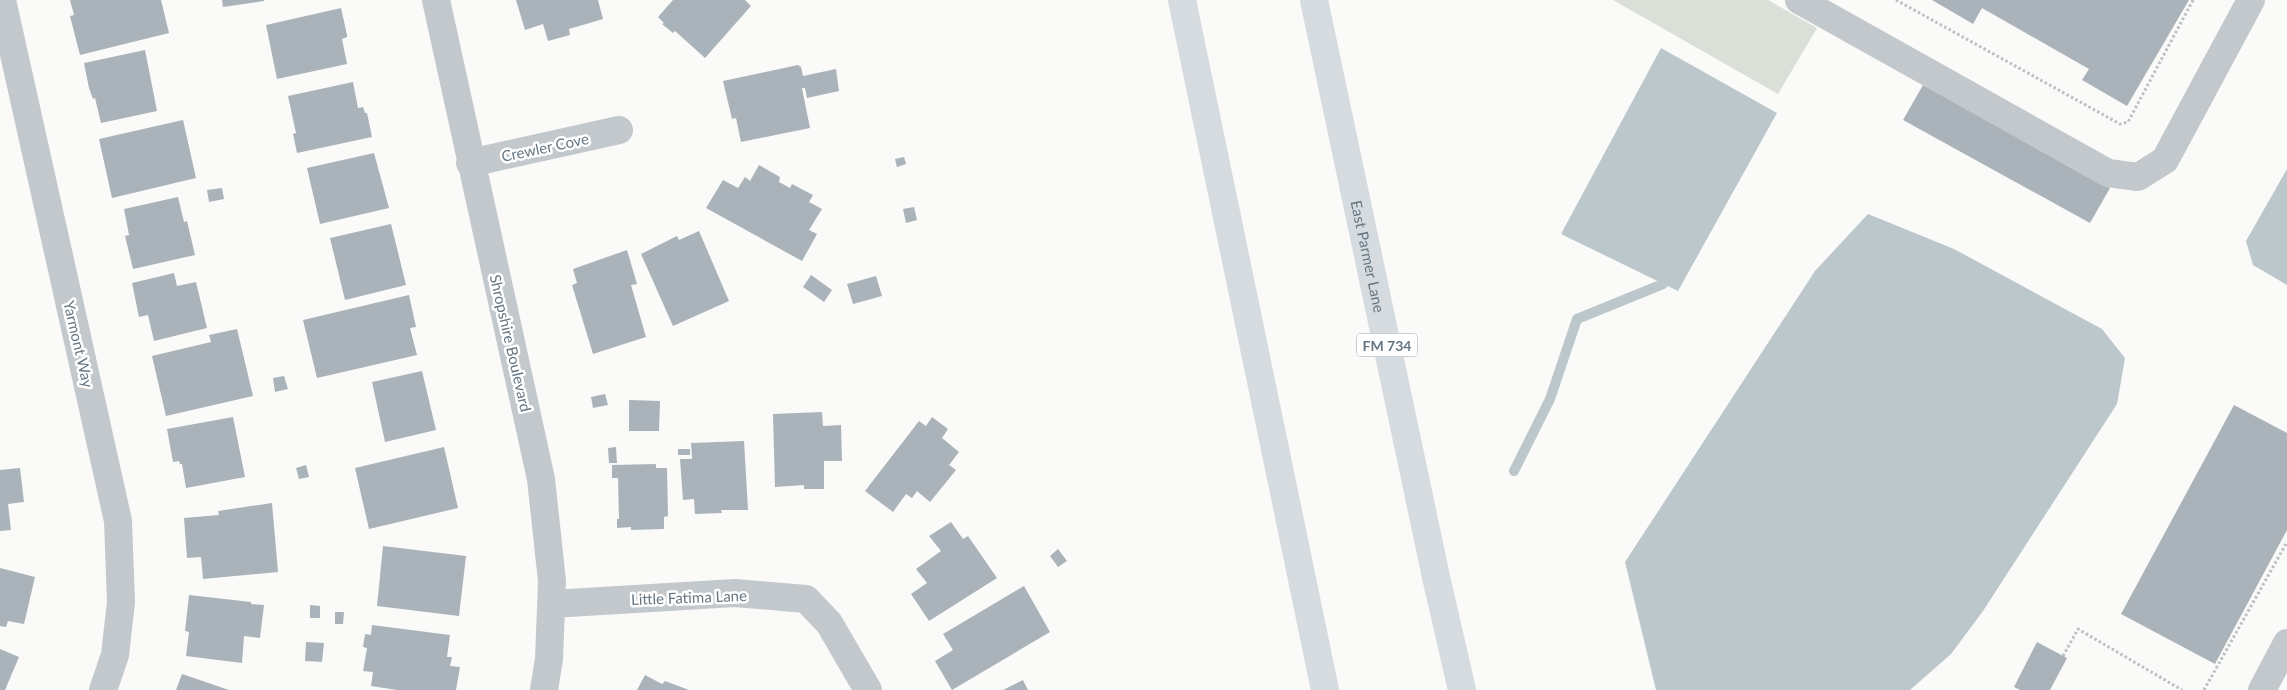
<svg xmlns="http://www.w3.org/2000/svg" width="2287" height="690" font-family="Lato,sans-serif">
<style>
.green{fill:#dadfd7}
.water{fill:#bbc7cb}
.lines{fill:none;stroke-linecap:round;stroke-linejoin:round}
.stream{stroke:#bbc7cb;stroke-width:10}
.building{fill:#aab3b9}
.path{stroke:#bbbfc2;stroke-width:3;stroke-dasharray:2.5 2.5;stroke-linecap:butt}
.minor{stroke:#c3c8cc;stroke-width:28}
.major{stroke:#d6dbdf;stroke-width:28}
.labels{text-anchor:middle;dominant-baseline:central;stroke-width:5;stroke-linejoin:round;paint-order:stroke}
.shield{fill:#fff;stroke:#939fa8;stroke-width:1}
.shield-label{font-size:14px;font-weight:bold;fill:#657683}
.street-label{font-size:15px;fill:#657683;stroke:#fff}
</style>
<rect width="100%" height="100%" fill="#fafaf8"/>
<path class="green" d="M1613 0H1768L1817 28 1778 94Z"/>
<path class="water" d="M1661 48 1777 113 1678 291 1561 234Z
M2287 169V285L2253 265 2246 241Z
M1868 214 1954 249 2102 329 2125 358 2117 404 1983 611 1951 654 1910 690H1656L1625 562 1815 271Z"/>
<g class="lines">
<path class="stream" d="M1514 471 1550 399 1577 319 1663 284"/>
</g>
<path class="building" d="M70 0H161L169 33 80 55 70 16 74 15Z
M222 0H264V1L223 7Z
M516 0H598L603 19 569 29 570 35 548 41 543 24 525 30Z
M673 0H745L751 6 705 58 675 31 673 33 662 24 664 23 658 17Z
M1932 0H2189L2127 106 2082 80 2089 69 1982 8 1973 24Z
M341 8 347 35V37L342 39 347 64 277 79 266 25Z
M145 50 157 111 101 123 95 98 93 99 89 88 84 63Z
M798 65 801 67 803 76 836 69 839 91 807 98 805 88H802L810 128 741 142 736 118 732 119 723 81Z
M353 82 358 108 363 107 365 113H367L372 137 297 153 293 134 296 133 288 96Z
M1923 85 2110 188 2090 223 1903 120Z
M183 120 196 178 112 198 99 139Z
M374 153 389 208 320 224 307 168Z
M904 157 906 164 897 167 895 159Z
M759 165 780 177 779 182 790 188 792 184 813 195 809 202 822 209 809 230 817 234 802 261 706 208 723 180 738 188 745 177 750 181Z
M222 188 224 199 209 202 207 190Z
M178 197 184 222 187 221 195 255 133 269 125 236 129 235 124 209Z
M914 207 917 220 906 223 903 209Z
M391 224 406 285 345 300 330 238Z
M699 231 729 301 673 326 641 254 677 236 679 240Z
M627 250 637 284 631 285 646 337 593 354 572 285 577 283 573 269Z
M174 273 177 286 196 282 207 328 154 341 148 315 139 317 132 283Z
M811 275 832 290 824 302 803 287Z
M876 276 882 296 853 304 847 284Z
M409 295 416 327 410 328 417 355 317 378 303 320Z
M237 329 253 396 166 416 152 356 211 342 209 335Z
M422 371 436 430 385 442 372 382Z
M284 376 288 389 275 392 273 378Z
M605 394 608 405 593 408 591 397Z
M629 400 660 401 659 431H629Z
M2234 405 2287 433V530L2215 664 2121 614Z
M822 412 823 426 841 425 842 461H824V489H804V485L775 487 773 414Z
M233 417 245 477 186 488 182 464H180L179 461 173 462 167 429Z
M932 417 948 429 942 438 959 452 949 465 956 470 930 502 917 491 912 498 906 494 893 512 865 491 919 421 926 426Z
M744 441 748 510H721L722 513 695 514 694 499 683 500 680 459H692L691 443Z
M444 447 458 508 369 529 355 468Z
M616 447 617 463H609L608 448Z
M678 449H690V455H678Z
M656 464V468H667L668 516 664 517V529L631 530V527L617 528V519H619L618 478H612V465Z
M306 465 309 477 299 479 296 468Z
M20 468 24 502 8 504 11 530 0 531V470Z
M272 503 278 572 203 579 201 557 187 558 184 518 219 515 218 511Z
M951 522 963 539 968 536 997 578 929 621 911 594 927 583 916 569 941 551 929 536Z
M383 546 466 556 459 616 377 606Z
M1058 549 1067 561 1058 567 1050 556Z
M0 568 35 577 24 624 8 621 6 627 0 626Z
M1024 586 1050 632 952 690 935 661 953 650 943 634Z
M189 595 251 602V604L264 605 260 638 244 636 242 663 186 656 189 632 185 631Z
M310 605 320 606V618H310Z
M335 612H344L343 624H335Z
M372 625 450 635 447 657H452L450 666 460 667 456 690H397L371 686 373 672 363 671 367 648 363 647 365 634 371 635Z
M306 642 324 643 322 662 305 661Z
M2037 642 2067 658 2050 690H2020L2014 687Z
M0 649 19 657 5 690H0Z
M182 674 229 690H176Z
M645 675 662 684 665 681 689 690H637Z
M1023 680 1028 690H1003Z"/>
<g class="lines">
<path class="path" d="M1896 0 2120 124 2128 122 2193 0
M2063 656 2078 629 2182 690
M2204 690 2287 542"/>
<path class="minor" d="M2 0 118 521 121 602 115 655 103 690
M436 0 541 479 552 581 549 659 544 690
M1799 0 2108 173 2138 177 2165 160 2251 0
M470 163 619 130
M552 604 735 593 806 599 829 623 868 690
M2262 690 2287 643"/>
<g class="major">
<path d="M1182 0 1325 690"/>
<path id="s1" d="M1314 0 1436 577 1462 690"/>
</g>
</g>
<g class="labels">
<rect class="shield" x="1357" y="333.5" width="60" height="23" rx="4"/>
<g class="shield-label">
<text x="1387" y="345">FM 734</text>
</g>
<g class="street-label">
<text transform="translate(545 147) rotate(-12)">Crewler Cove</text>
<text stroke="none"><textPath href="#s1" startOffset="262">East Parmer Lane</textPath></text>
<text transform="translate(511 343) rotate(77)">Shropshire Boulevard</text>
<text transform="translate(79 344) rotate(77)">Yarmont Way</text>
<text transform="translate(689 597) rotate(-2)">Little Fatima Lane</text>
</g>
</g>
</svg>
